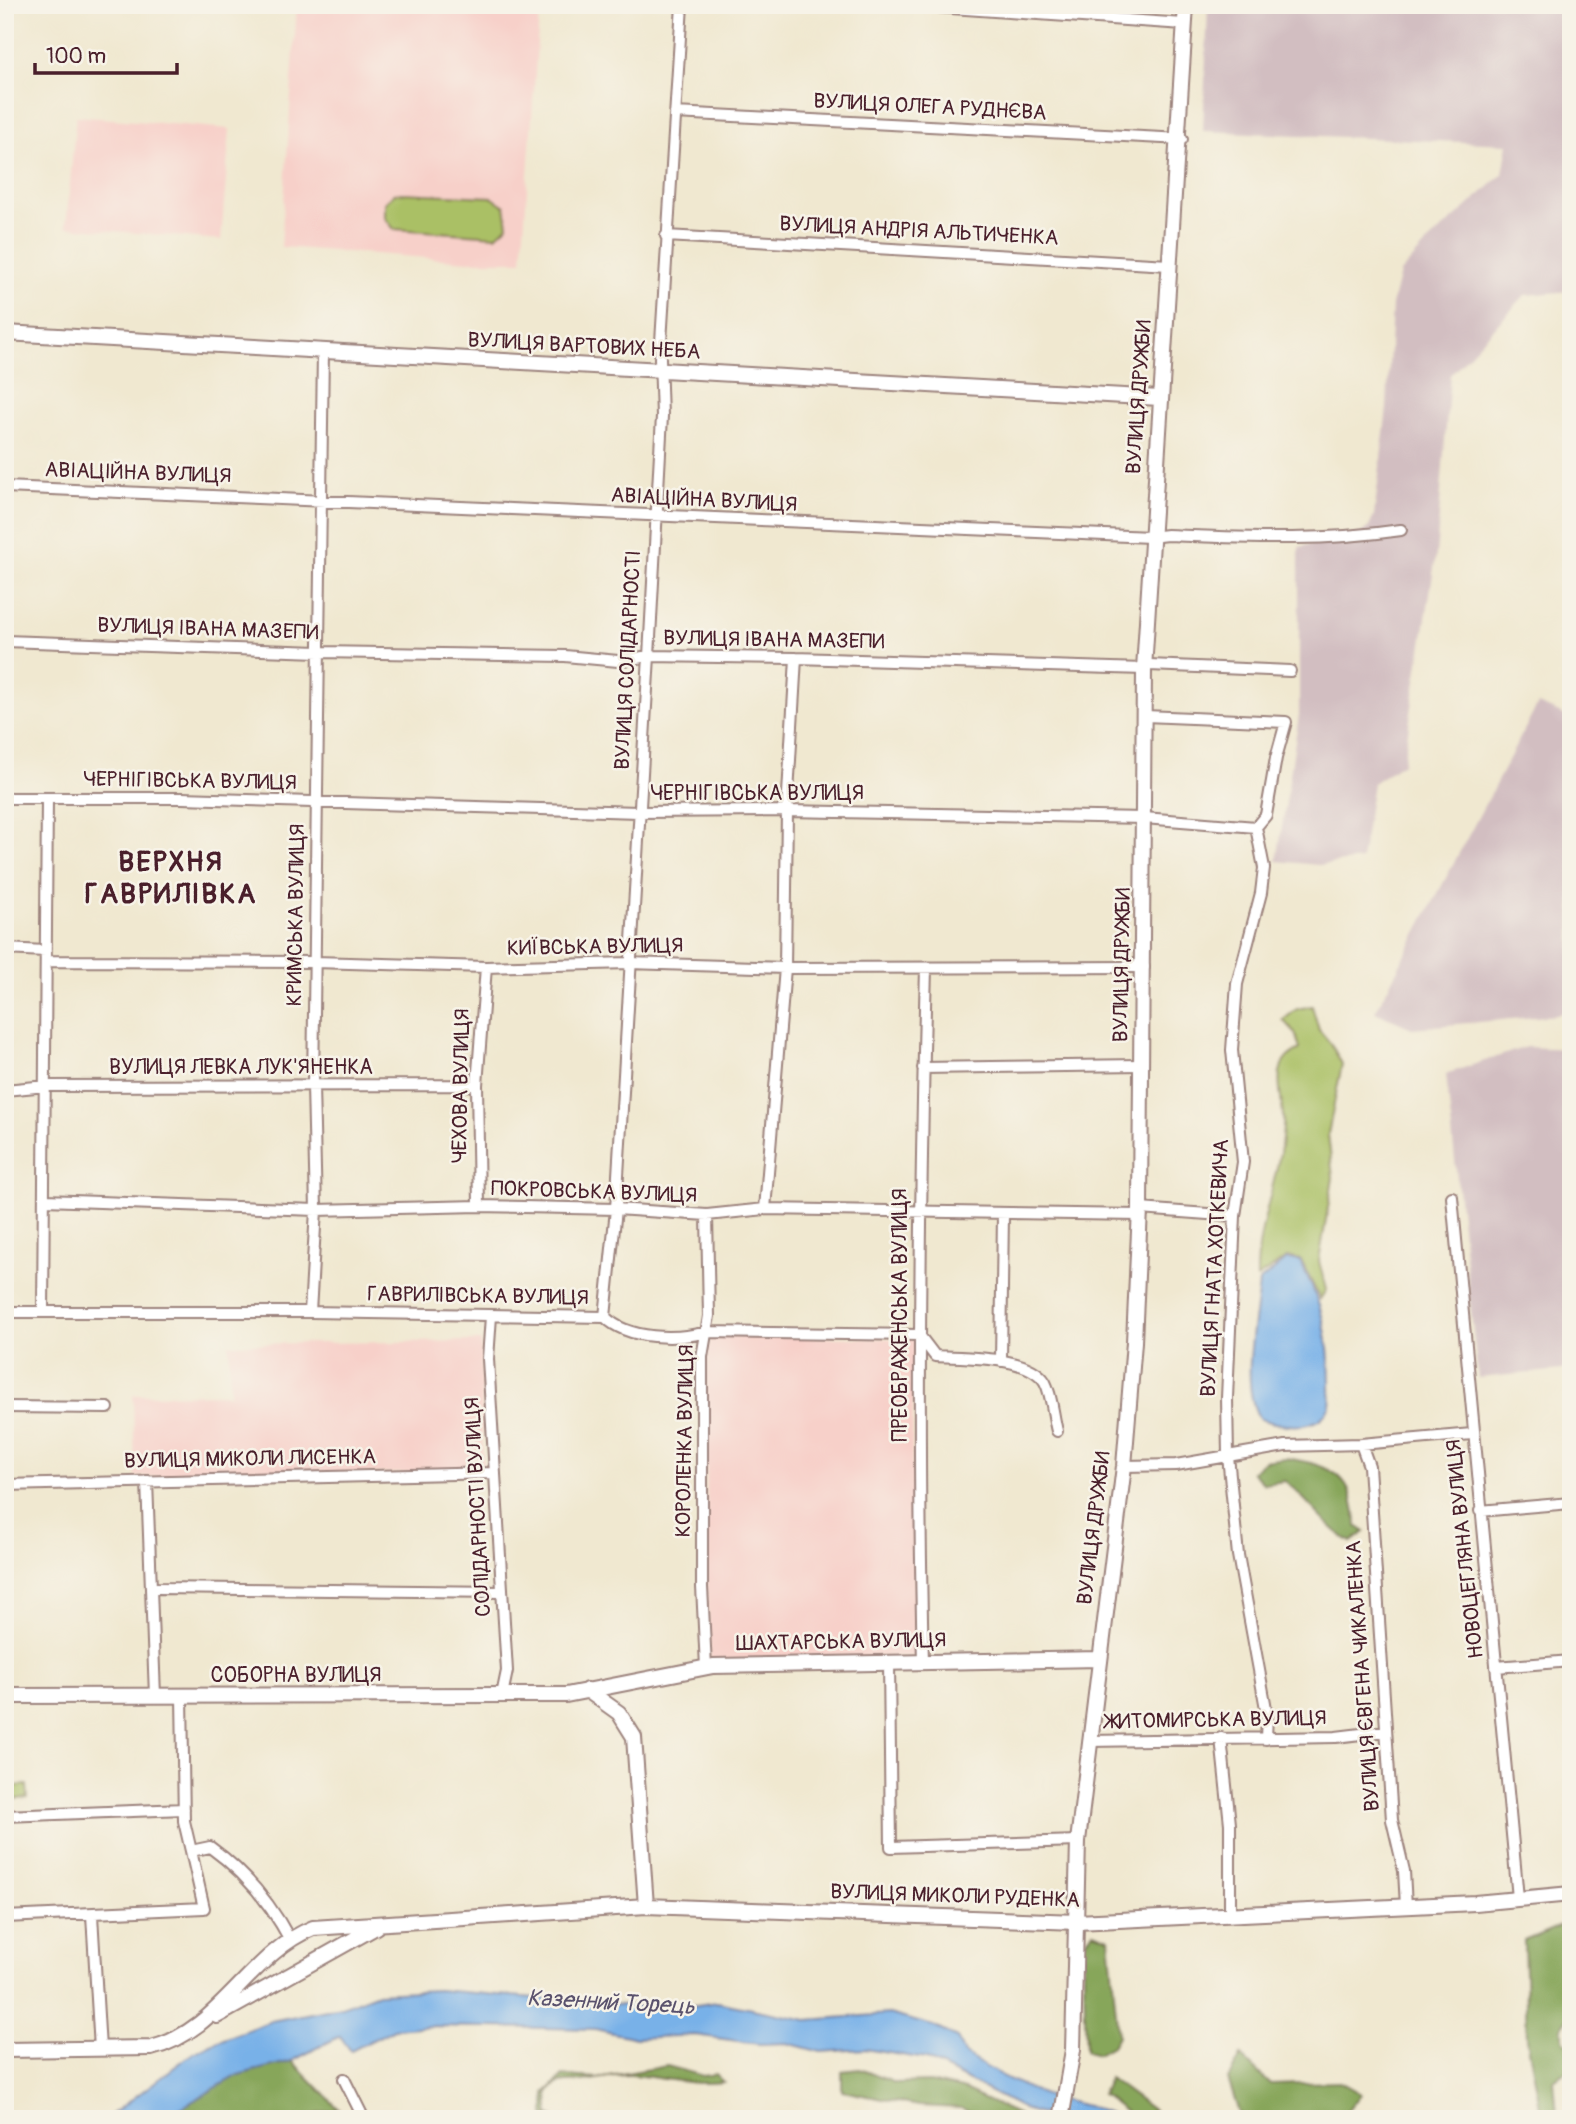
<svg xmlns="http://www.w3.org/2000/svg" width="1576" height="2124" font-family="Pangolin,sans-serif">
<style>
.built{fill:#f7d0c9}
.industrial{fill:#d2bec1}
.green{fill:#aac065;stroke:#7a7048;stroke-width:2}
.forest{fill:#87a65a;stroke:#686242;stroke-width:2}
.water{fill:#78b1e8;stroke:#61688a;stroke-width:2}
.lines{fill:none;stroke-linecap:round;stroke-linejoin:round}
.minor-casing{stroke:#9d847e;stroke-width:14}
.tertiary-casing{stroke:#9d847e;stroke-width:18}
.minor{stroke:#fff;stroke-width:10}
.tertiary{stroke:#fff;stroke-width:14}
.labels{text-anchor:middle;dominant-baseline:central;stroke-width:5;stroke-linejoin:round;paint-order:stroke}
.street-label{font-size:21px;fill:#4a1f2b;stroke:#f7f3e8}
.water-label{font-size:23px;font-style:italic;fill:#5a526d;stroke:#f7f3e8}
.district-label{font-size:28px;font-weight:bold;letter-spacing:2px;fill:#4a1f2b;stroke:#f7f3e8}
</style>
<rect width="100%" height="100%" fill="#f7f3e8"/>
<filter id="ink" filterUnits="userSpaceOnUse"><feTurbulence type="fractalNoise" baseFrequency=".0143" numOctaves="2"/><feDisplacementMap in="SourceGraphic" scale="14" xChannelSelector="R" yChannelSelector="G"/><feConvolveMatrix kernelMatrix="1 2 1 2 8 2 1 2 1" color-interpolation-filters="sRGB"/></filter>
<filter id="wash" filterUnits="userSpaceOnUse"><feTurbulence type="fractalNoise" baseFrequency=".00686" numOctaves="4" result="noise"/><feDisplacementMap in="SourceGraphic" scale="28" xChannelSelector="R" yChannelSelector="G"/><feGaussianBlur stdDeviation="1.57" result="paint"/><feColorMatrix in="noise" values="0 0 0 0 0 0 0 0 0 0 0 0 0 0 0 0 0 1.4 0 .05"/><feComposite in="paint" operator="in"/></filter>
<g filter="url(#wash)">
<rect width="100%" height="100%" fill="#f0e8d0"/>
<path class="built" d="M297 5H488L489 9 539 15 522 261H468L281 247Z
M76 116 230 129 221 240 66 227Z
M711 1335 915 1339 912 1447 917 1656 710 1661 707 1588 706 1356Z
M481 1341 483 1472 135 1477 133 1395 230 1394 229 1344Z"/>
<path class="industrial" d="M1208 5H1571V291L1525 295 1450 375 1436 555 1403 763 1373 783 1361 860 1319 865 1277 861 1299 715V547L1361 533 1369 527 1374 516 1387 408 1392 305 1400 273 1428 242 1503 174 1508 144 1203 131Z
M1538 704 1571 718V1008L1557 1015 1412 1028 1375 1012Z
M1526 1047 1571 1049V1369L1478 1378 1446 1074Z"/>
<path class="green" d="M402 193 491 197 505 206 508 225 496 236 394 229 385 218V203L394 194Z
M1312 1006 1319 1030 1331 1044 1342 1064 1328 1134 1333 1178 1319 1261 1326 1290 1320 1299 1301 1260 1288 1257 1257 1278C1256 1225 1280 1179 1283 1127 1285 1110 1277 1089 1280 1072 1283 1059 1289 1055 1300 1049L1295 1033 1283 1020 1297 1009Z
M27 1785 28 1798 5 1800V1787Z"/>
<path class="forest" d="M1286 1458C1334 1466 1354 1475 1356 1526L1365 1532 1351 1542C1330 1531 1306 1498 1285 1481L1264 1484 1252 1472 1264 1461Z
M1562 1925H1571V1973L1567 1978 1571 1980V2014L1561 2029 1564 2041 1571 2045V2068L1554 2080 1557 2115 1546 2119 1541 2112 1527 2039 1524 1941Z
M1094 1932 1109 1938 1118 2036 1112 2046 1098 2054 1086 2051 1083 1943Z
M1241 2056 1270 2084 1340 2082 1361 2094 1341 2119H1241L1228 2079Z
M292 2061 339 2109 297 2119H162L238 2074Z
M667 2066 703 2076 715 2074 723 2082C691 2086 663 2077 631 2075 614 2074 598 2080 582 2081 567 2083 559 2079 548 2092L549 2114 556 2119 545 2116V2093L563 2076 598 2078Z
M860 2069 895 2083 930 2082 962 2089 1019 2115 1018 2119H986L961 2108 918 2106 842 2091V2071Z
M1109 2078 1165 2119H1135L1102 2094Z"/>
<path class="water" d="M1287 1259 1300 1261C1323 1305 1330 1338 1330 1387 1330 1393 1332 1402 1329 1408 1316 1433 1282 1426 1260 1419 1239 1388 1256 1319 1259 1282Z
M438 1990 670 2009 717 2002 807 2020 889 2014 933 2026 957 2038 964 2054C990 2070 1023 2088 1053 2098 1077 2105 1098 2105 1120 2119H1056L1024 2109 926 2059 865 2049 821 2052 787 2043 759 2044 695 2035 636 2038 595 2029 431 2026 394 2029 351 2051 340 2036 292 2061 238 2075 162 2119H106L193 2053 211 2044 271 2021 342 2007 378 1993Z"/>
</g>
<g filter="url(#ink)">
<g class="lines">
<g class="minor-casing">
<path id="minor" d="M908 5 1184 24
M675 113 1182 139
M666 236 1169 265
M5 487 1150 537 1167 535C1247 538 1320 542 1401 530
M5 641 319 652 565 656 618 661 649 656 796 658 1144 669 1149 665 1290 671
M1145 716 1286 722 1276 758 1266 815 1256 827 1264 868 1261 893 1237 984 1232 1050 1243 1162 1235 1216 1227 1398 1228 1456 1238 1555 1267 1714 1266 1739
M5 798H182L638 812 787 811 1144 818 1256 827
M5 949 45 951
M47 961 315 962 486 967 629 963 785 968 1144 967
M923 1068 1142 1065
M5 1090 46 1086 477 1085
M1452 1197 1518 1898
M45 1200 316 1210 479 1206 616 1209 707 1215 765 1209 1140 1215
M479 1206 477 1085 486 967
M765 1209 785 968 787 811 796 658
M1140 1209 1235 1216
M5 1312H310L605 1317C628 1340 677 1340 707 1332L919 1335 935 1356C964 1358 1029 1355 1045 1382 1052 1395 1053 1416 1057 1431
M43 1312 47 798
M310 1312 316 1210 313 1086 323 351
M491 1316 488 1359 507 1671 502 1695
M605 1317 616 1209 649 656 662 416 660 358 682 5
M1001 1361 1003 1214
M5 1407 108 1408
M1361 1444 1369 1466 1392 1820 1404 1871 1406 1906
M1124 1466 1176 1465 1285 1446 1361 1444 1472 1434
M147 1481 155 1696
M5 1485 495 1473
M1480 1511 1571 1503
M157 1588 502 1592
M889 1662 891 1847 1078 1841
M923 1662C917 1430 920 1199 926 968
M706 1667 702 1587V1357L709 1316 707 1215
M1496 1667 1571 1661
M182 1696 184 1821 191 1851 210 1847C245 1872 270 1902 290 1940
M1221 1738 1230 1824V1913
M1089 1741 1336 1737 1386 1731
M5 1816 184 1809
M92 1915 100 2049
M5 1917 204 1908 191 1851
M344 2079 364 2119"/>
</g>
<g class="tertiary-casing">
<path id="tertiary" d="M5 333 1160 398
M587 1690 619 1713 634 1737 646 1906
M5 1696 566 1695 713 1666 1099 1659
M217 2016 376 1927
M5 2050 151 2048C219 2032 250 1953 313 1928L646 1906 1077 1922 1475 1903 1571 1894
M1061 2119 1073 2050 1078 1841 1124 1466 1134 1342 1140 1209 1144 669 1186 5"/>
</g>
<use href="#minor" class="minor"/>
<use href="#tertiary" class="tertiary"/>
</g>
</g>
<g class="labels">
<g class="street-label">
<text transform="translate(930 107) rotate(3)">ВУЛИЦЯ ОЛЕГА РУДНЄВА</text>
<text transform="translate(919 231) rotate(3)">ВУЛИЦЯ АНДРІЯ АЛЬТИЧЕНКА</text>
<text transform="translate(584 346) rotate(3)">ВУЛИЦЯ ВАРТОВИХ НЕБА</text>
<text transform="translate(1139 397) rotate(-86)">ВУЛИЦЯ ДРУЖБИ</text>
<text transform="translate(138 473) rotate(2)">АВІАЦІЙНА ВУЛИЦЯ</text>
<text transform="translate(704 500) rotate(3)">АВІАЦІЙНА ВУЛИЦЯ</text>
<text transform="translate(208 629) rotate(2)">ВУЛИЦЯ ІВАНА МАЗЕПИ</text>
<text transform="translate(774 640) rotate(1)">ВУЛИЦЯ ІВАНА МАЗЕПИ</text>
<text transform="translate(628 660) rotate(-87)">ВУЛИЦЯ СОЛІДАРНОСТІ</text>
<text transform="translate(190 781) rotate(1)">ЧЕРНІГІВСЬКА ВУЛИЦЯ</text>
<text x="757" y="793">ЧЕРНІГІВСЬКА ВУЛИЦЯ</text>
<text transform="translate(296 915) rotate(-89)">КРИМСЬКА ВУЛИЦЯ</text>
<text transform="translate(595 947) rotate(-1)">КИЇВСЬКА ВУЛИЦЯ</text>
<text transform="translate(1122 965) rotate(-89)">ВУЛИЦЯ ДРУЖБИ</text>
<text x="241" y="1067">ВУЛИЦЯ ЛЕВКА ЛУК'ЯНЕНКА</text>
<text transform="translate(461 1086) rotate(-89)">ЧЕХОВА ВУЛИЦЯ</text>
<text transform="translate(594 1192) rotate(2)">ПОКРОВСЬКА ВУЛИЦЯ</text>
<text transform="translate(1215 1268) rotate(-87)">ВУЛИЦЯ ГНАТА ХОТКЕВИЧА</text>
<text transform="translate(478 1296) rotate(1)">ГАВРИЛІВСЬКА ВУЛИЦЯ</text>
<text transform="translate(900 1315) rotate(-90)">ПРЕОБРАЖЕНСЬКА ВУЛИЦЯ</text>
<text transform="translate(685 1441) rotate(-89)">КОРОЛЕНКА ВУЛИЦЯ</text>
<text transform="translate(250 1459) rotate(-1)">ВУЛИЦЯ МИКОЛИ ЛИСЕНКА</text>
<text transform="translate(478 1507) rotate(-93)">СОЛІДАРНОСТІ ВУЛИЦЯ</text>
<text transform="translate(1094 1528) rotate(-83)">ВУЛИЦЯ ДРУЖБИ</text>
<text transform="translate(1465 1549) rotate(-96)">НОВОЦЕГЛЯНА ВУЛИЦЯ</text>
<text transform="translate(841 1642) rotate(-1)">ШАХТАРСЬКА ВУЛИЦЯ</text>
<text x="296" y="1675">СОБОРНА ВУЛИЦЯ</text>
<text transform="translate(1363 1676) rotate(-94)">ВУЛИЦЯ ЄВГЕНА ЧИКАЛЕНКА</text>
<text transform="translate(1216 1720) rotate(-1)">ЖИТОМИРСЬКА ВУЛИЦЯ</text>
<text transform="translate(955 1896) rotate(2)">ВУЛИЦЯ МИКОЛИ РУДЕНКА</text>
</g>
<g class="water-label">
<text transform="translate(611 2002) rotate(3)">Казенний Торець</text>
</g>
<g class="district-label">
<text x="171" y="862">ВЕРХНЯ<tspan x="171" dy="32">ГАВРИЛІВКА</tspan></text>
</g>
</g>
<rect width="1576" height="2124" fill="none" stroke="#f7f3e8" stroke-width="28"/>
<path d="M35 63v10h142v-10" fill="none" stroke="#4a1f2b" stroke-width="3.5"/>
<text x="46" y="63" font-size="21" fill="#4a1f2b" stroke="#f7f3e8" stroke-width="5" paint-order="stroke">100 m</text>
</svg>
